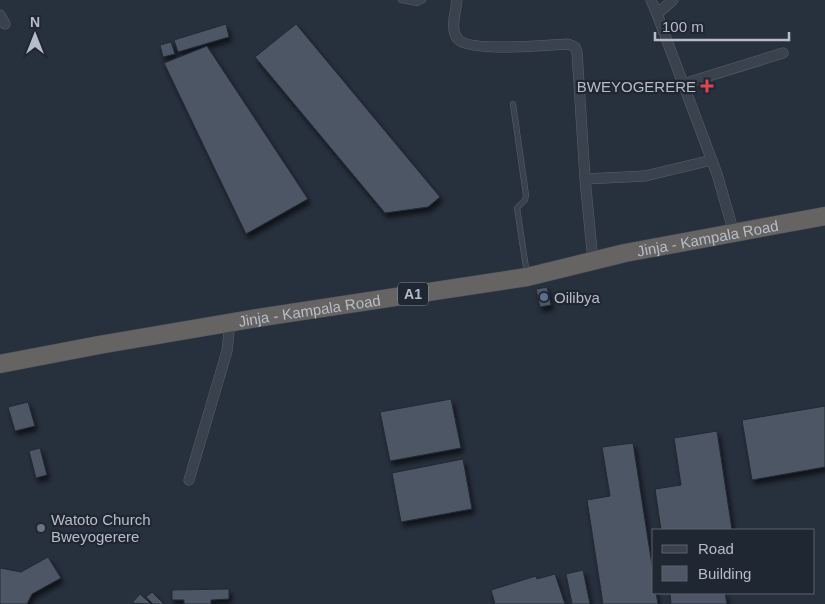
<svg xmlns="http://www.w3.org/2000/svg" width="825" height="604" font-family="Helvetica,sans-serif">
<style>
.building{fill:#4d5765;stroke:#212934;filter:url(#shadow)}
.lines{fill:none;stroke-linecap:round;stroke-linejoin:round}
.service-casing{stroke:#58606b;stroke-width:6}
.minor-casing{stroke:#58606b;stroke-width:11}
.trunk-casing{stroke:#454d58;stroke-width:19}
.service{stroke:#3a424d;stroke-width:5}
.minor{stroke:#3a424d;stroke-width:10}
.trunk{stroke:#666462;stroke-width:18}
.health-dot{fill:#e0444e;stroke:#1f2732;stroke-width:2}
.service-dot{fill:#5c6f8a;stroke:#1f2732;stroke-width:2}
.worship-dot{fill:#6b7280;stroke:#1f2732;stroke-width:2}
.labels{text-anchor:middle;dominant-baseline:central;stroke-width:4.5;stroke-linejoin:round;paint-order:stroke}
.shield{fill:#1f2732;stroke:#89909b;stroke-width:1}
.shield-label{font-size:14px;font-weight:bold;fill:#b7bdc8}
.poi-label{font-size:15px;fill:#b7bdc8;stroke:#1f2732;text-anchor:start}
.street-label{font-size:15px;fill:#b7bdc8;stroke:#1f2732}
</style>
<defs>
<filter id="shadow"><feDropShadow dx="2.5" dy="4.5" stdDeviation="2.5" flood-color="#0009"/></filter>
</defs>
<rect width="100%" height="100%" fill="#27303d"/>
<path class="building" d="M226 24 229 37 178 52 174 40Z
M296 24 440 197 428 207 385 213 255 57Z
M171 42 175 54 163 57 160 45Z
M207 46 308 199 246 234 164 63Z
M547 287 551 305 540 307 536 289Z
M451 399 461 448 390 461 380 412Z
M28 402 35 426 15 431 8 407Z
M825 406V467L752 480 742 420Z
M717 431 732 530H661L655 489 681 485 674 438Z
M633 443 654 578V593H656L658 604H603L587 500 610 496 602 447Z
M40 448 47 475 36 478 29 451Z
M463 459 472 509 401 522 392 473Z
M48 557 61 578 32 594 27 604H0V568L21 572Z
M583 570 590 604H572L566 574Z
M555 574 565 604H495L491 590 536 576 537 579Z
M229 589V599L211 600V604H184V600H172V590Z
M152 592 164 604H153L146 597Z
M670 593H725L727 604H671Z
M140 594 151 604 132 603Z"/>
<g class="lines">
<g class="service-casing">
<path id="service" d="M401 0 417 3 423 0
M513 104 526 195 525 200 517 208 527 274"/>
</g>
<g class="minor-casing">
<path id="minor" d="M457 0C456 11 450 28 457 38 466 53 550 45 568 44L575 47 577 52 585 179 645 176 712 160
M651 0 657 14 717 174 734 233
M657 14 673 0
M0 15 5 24
M683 84 783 53
M585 179 593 261
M189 480 227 351 230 322"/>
</g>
<g class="trunk-casing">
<g id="trunk">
<path id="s1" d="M0 364 99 345 257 318 527 277 625 253 825 216"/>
</g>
</g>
<use href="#service" class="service"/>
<use href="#minor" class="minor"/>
<use href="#trunk" class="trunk"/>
</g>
<path class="health-dot" d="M704.5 78.5h5v5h5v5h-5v5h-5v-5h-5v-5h5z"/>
<circle class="service-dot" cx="544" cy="297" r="5"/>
<circle class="worship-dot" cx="41" cy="528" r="5"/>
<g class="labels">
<rect class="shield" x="398" y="282.5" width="30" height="23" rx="4"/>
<g class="shield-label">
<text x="413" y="294">A1</text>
</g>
<g class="poi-label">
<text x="696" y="86" text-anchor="end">BWEYOGERERE</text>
<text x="554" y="297">Oilibya</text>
<text x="51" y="519">Watoto Church<tspan x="51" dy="17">Bweyogerere</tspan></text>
</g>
<g class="street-label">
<text stroke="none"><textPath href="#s1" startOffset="719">Jinja - Kampala Road</textPath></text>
<text stroke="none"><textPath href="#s1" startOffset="314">Jinja - Kampala Road</textPath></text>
</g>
</g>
<rect x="652" y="529" width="162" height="65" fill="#1f2732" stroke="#5c636e"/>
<rect x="662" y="545" width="25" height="8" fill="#3a424d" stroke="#5c636e"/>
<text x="698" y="554" font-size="15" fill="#b7bdc8">Road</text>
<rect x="662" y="566" width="25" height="15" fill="#4d5765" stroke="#5c636e"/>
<text x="698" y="579" font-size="15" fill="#b7bdc8">Building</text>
<g transform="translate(35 35)" stroke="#1f2732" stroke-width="4" paint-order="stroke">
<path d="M0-4L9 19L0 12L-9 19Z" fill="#b7bdc8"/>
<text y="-8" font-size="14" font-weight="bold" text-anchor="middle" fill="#b7bdc8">N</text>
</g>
<path d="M655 32v8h134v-8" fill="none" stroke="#b7bdc8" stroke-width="2.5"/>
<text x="662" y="32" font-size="15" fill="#b7bdc8" stroke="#1f2732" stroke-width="4" paint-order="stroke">100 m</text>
</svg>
